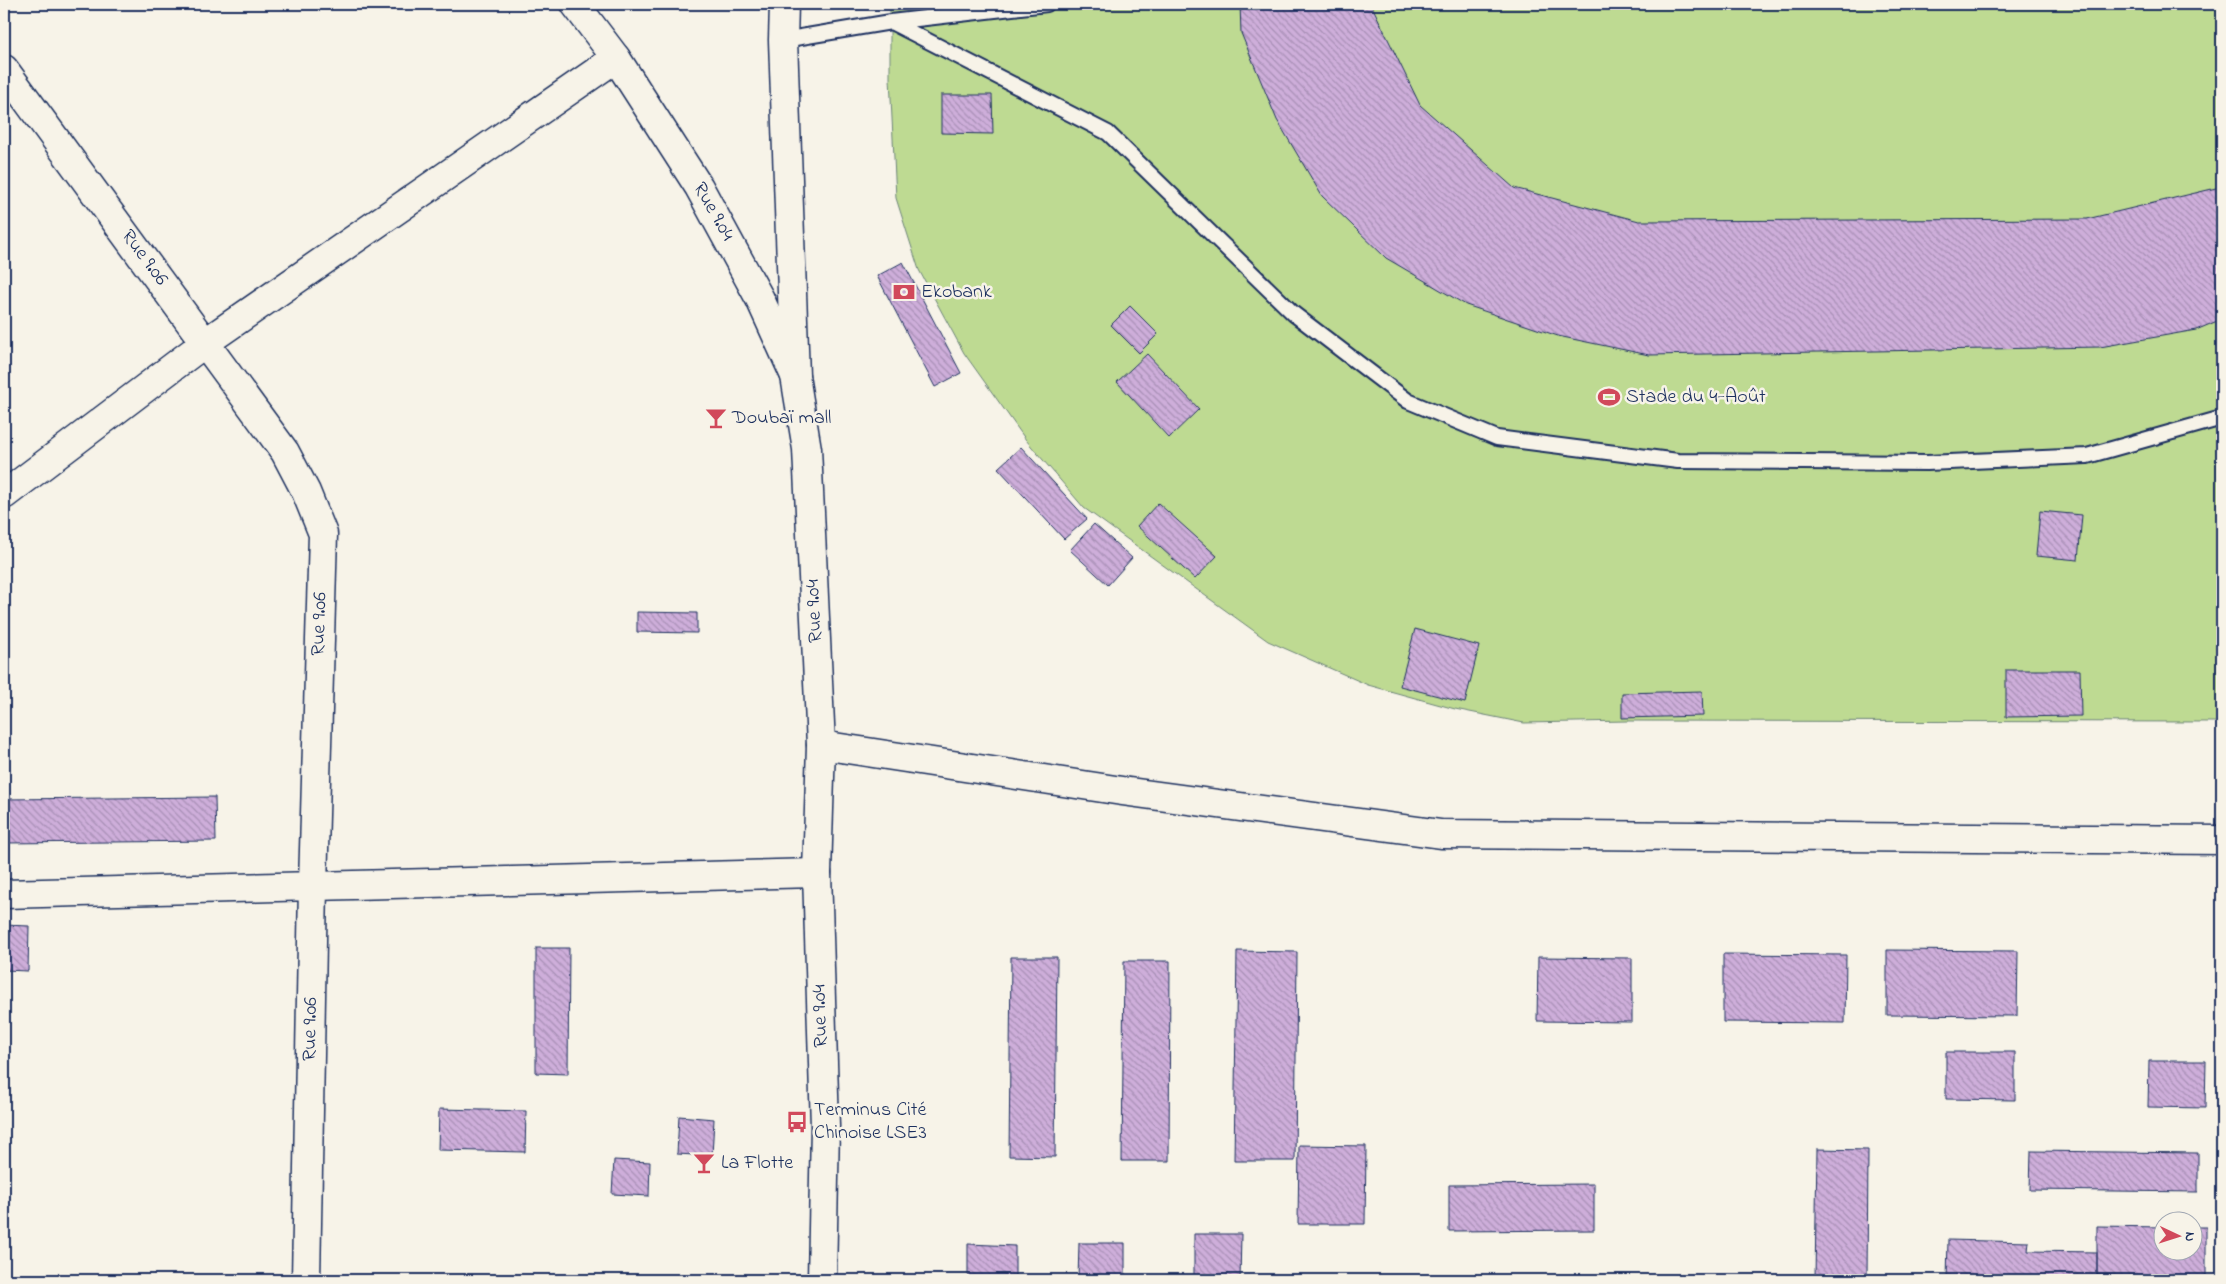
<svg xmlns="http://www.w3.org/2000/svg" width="2226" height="1284" font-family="'Indie Flower',sans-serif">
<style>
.pitch{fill:#beda92;stroke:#6c8478}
.building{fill:url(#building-back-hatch);stroke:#1b2f5e}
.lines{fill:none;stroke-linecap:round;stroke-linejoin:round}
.service-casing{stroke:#1b2f5e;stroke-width:18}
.minor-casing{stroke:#1b2f5e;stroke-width:31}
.secondary-casing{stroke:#1b2f5e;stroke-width:31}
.service{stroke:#f7f3e8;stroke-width:14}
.minor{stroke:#f7f3e8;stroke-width:28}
.secondary{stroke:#f7f3e8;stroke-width:28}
.labels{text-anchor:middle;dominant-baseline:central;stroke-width:5;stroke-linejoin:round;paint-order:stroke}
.street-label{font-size:20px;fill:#1b2f5e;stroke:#f7f3e8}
.poi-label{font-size:20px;fill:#1b2f5e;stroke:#f7f3e8;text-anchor:start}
</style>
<defs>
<pattern id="building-back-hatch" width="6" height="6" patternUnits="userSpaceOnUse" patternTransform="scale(1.25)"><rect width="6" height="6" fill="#ceaeda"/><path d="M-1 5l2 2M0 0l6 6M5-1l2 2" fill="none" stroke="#a68eb4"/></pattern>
</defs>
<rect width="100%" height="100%" fill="#f7f3e8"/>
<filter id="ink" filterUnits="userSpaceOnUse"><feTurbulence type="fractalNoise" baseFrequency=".02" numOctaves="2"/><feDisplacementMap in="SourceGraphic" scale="10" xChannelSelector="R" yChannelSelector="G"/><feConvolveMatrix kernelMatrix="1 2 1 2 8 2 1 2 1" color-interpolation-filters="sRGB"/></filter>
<g filter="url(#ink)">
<path class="pitch" d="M890 4H2222V722L1627 721 1524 723 1455 709 1368 685 1268 641 1084 508 1026 440 964 353 919 270 896 198 890 78Z"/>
<path class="building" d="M1240 4H1371L1420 105 1514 188 1639 221 2087 219 2216 188 2222 183V319L2196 330 2100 347 1649 355 1558 336 1466 305 1386 258 1322 196 1277 120 1241 33Z
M941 95H992L993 134 941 133Z
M903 262 961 373 935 387 877 276Z
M1130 306 1158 334 1139 353 1111 325Z
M1147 354 1199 409 1169 438 1117 382Z
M1021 447 1087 519 1064 539 998 468Z
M1158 503 1217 556 1195 579 1137 526Z
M2040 511 2082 515 2078 560 2036 556Z
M1094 524 1132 558 1108 585 1070 550Z
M637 612 697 613V633L637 632Z
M1415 629 1479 646 1465 703 1400 686Z
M2006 670H2080L2081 716 2006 717Z
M1702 691 1703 716 1622 718V693Z
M215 797 216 841 4 843V799Z
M4 925 29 926 28 971 4 970Z
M536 948H569L568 1074 536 1073Z
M1887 950 2018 951 2017 1016 1887 1015Z
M1237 951 1297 952 1295 1161H1234Z
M1723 954 1846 955 1845 1023 1723 1022Z
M1011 957H1057L1055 1157 1009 1156Z
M1538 957 1632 958V1022L1537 1021Z
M1124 961H1170L1169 1161H1122Z
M1946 1052H2015V1100L1946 1099Z
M2149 1061H2206L2205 1108 2148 1107Z
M439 1109 526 1111 525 1152 438 1150Z
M679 1116 714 1119 712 1156 677 1154Z
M1299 1145 1366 1146 1365 1224H1298Z
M1817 1149 1868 1150 1867 1280H1815Z
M2031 1151 2198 1153V1192L2030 1190Z
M614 1160 650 1162 649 1196 612 1194Z
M1594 1184V1230L1449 1231V1185Z
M2097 1226 2164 1227V1252H2194V1227H2206V1277L2097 1275Z
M1194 1234H1241L1240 1280H1194Z
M1948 1240 2029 1242 2028 1251 2097 1252V1275L2103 1276V1280H1947Z
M1079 1243H1125V1280H1078Z
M968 1244 1015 1246V1280H968Z"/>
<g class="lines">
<g class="service-casing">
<path id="service" d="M891 22 1108 133 1294 314 1408 401 1497 438 1678 461 1927 463 2087 456 2222 418
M783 40 891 22 1047 4"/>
</g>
<g class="minor-casing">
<path id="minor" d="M784 4 783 40 795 376
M4 69 285 452 306 492 323 534 313 885 306 1280
M4 495 206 342 616 58
M821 745 1122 791 1441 834 2222 840
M4 894 817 873"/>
</g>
<g class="secondary-casing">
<path id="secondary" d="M575 4 616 58 699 187 760 299 795 376 807 449 821 745 817 873 825 1126 822 1280"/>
</g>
<use href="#service" class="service"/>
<use href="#minor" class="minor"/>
<use href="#secondary" class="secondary"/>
</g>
</g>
<defs>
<g id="bank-bare" transform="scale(1.725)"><path d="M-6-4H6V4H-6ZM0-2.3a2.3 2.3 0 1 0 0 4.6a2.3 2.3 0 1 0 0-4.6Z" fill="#d1495b" stroke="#f7f3e8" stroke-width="2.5" paint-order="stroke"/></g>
<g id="stadium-bare" transform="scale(1.725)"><path d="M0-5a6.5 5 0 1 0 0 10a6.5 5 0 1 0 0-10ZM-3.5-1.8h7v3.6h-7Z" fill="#d1495b" stroke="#f7f3e8" stroke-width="2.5" paint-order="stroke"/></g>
<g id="bar-bare" transform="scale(1.725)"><path d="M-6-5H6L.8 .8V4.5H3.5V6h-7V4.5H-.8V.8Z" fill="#d1495b" stroke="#f7f3e8" stroke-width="2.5" paint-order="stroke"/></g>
<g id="bus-bare" transform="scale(1.725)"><path d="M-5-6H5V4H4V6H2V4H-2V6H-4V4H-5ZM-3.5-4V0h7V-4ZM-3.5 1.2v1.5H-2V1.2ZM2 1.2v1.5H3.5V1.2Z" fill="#d1495b" stroke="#f7f3e8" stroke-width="2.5" paint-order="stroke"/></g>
</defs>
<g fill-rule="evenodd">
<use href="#bank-bare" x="904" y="292"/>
<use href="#stadium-bare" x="1609" y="397"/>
<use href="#bar-bare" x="716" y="418"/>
<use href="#bus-bare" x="797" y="1122"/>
<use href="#bar-bare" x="704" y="1163"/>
</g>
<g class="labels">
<g class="street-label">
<text transform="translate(713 212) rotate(60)">Rue 9.04</text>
<text transform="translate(144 258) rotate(53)">Rue 9.06</text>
<text transform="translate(815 611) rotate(-93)">Rue 9.04</text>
<text transform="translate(320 624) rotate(-88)">Rue 9.06</text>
<text transform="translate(821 1016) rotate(-92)">Rue 9.04</text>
<text transform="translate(311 1029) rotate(-89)">Rue 9.06</text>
</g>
<g class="poi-label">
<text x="921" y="292">Ekobank</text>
<text x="1626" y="397">Stade du 4-Août</text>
<text x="732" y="418">Doubaï mall</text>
<text x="814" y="1110">Terminus Cité<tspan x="814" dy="23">Chinoise LSE3</tspan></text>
<text x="721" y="1163">La Flotte</text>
</g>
</g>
<rect width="2226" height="1284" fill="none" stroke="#f7f3e8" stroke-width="20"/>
<rect x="10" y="10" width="2206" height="1264" fill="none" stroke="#1b2f5e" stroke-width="2" filter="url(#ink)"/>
<g transform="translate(2178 1236) rotate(94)"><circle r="24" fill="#f7f3e8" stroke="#9fa5b1"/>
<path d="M0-4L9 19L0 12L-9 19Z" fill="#d1495b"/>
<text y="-8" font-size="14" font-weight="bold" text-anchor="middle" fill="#1b2f5e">N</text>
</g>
</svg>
